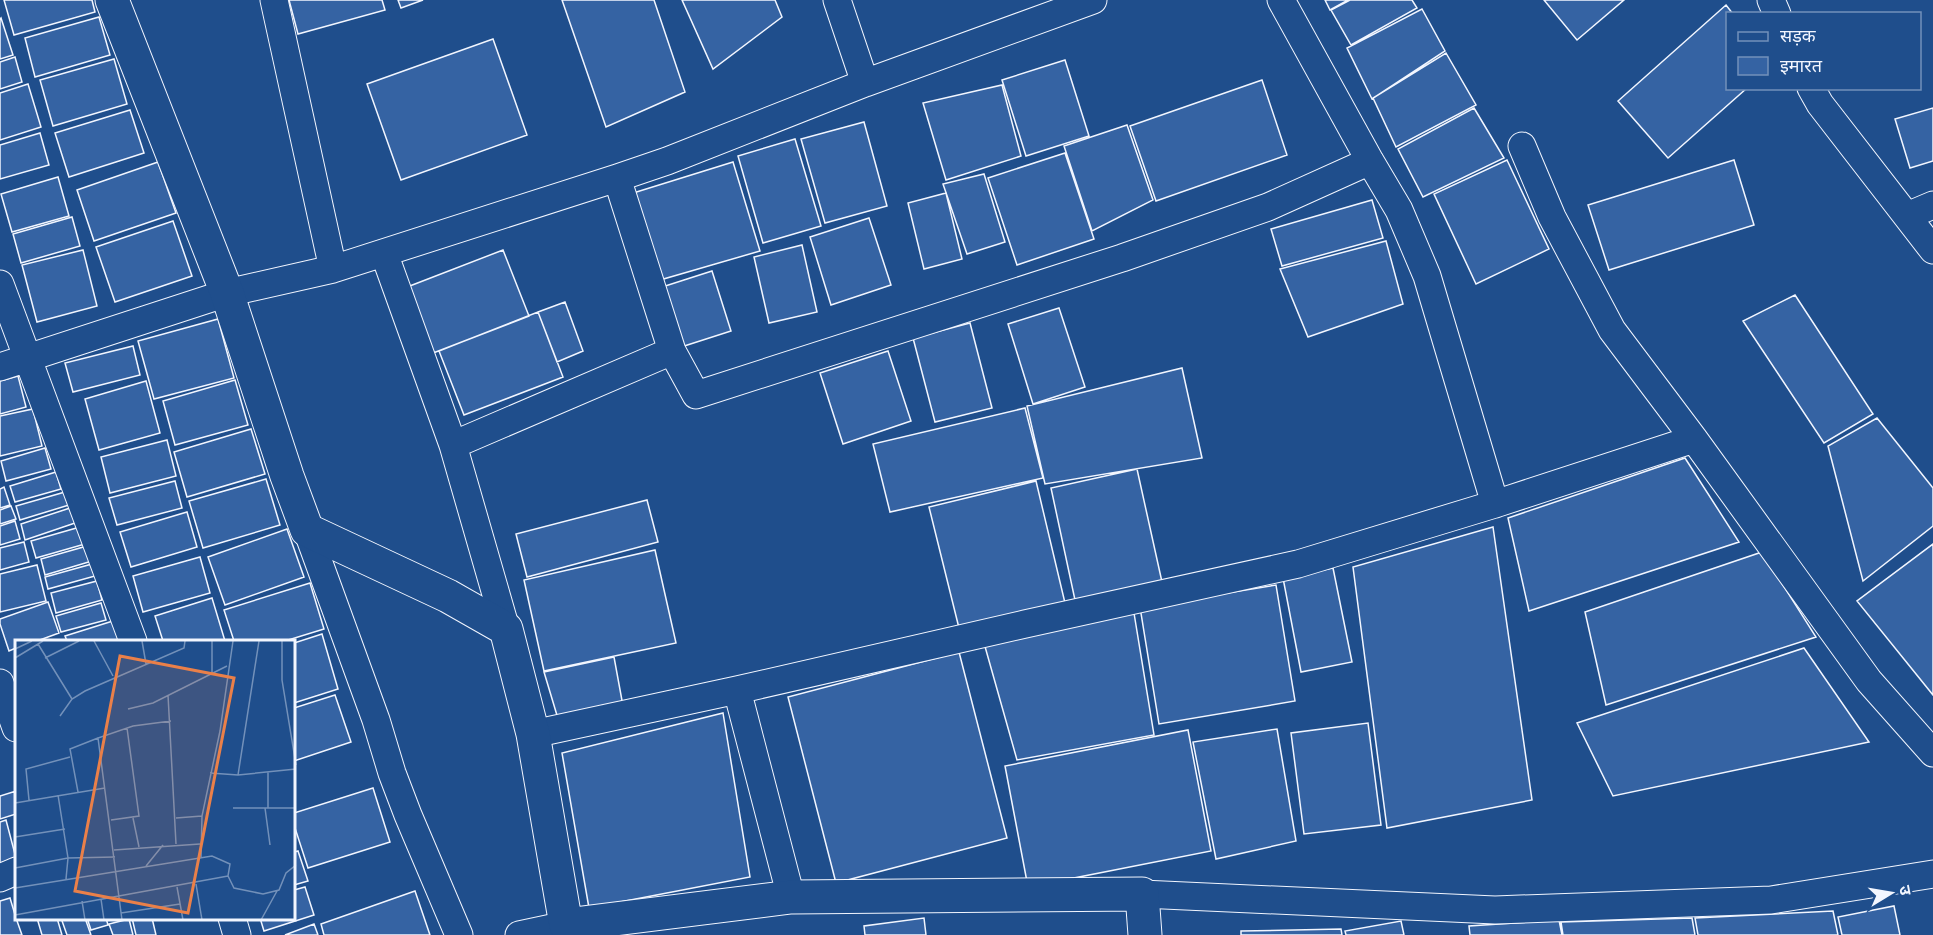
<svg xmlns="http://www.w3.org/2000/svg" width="1933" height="935" font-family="Merriweather,'Noto Sans Devanagari',serif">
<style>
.building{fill:#3563a3;stroke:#f2f6ff;stroke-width:1.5}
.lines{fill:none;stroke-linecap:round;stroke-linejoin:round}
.minor-casing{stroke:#f2f6ff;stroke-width:29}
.tertiary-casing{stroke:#f2f6ff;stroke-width:35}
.minor{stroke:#1f4e8c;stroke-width:27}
.tertiary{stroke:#1f4e8c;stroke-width:33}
.inset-road{fill:none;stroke:#7391ba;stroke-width:1.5}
.view{fill:#ea8049;fill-opacity:0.15;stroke:#ea8049;stroke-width:3}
.inset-edge{fill:none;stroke:#f2f6ff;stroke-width:3}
</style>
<rect width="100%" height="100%" fill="#1f4e8c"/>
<path class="building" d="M4 0H92L95 12 14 35Z
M289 0H382L385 10 298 34Z
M398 0H423L401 8Z
M562 0H654L685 92 606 127Z
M682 0H775L782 17 713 69Z
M1325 0H1348L1330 10Z
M1350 0H1412L1417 8 1351 45 1331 10Z
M1544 0H1624L1577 40Z
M1726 5 1733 14H1728V88H1747L1668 158 1618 101Z
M1422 9 1445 51 1372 99 1347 48Z
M99 17 110 55 35 77 25 38Z
M1 18 13 55 0 59V19Z
M493 39 527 135 401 180 367 84Z
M1446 53 1476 105 1396 147 1373 98Z
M15 57 22 82 0 89V62Z
M114 59 127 104 53 126 40 80Z
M1065 60 1089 136 1026 156 1002 80Z
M1262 80 1287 155 1156 201 1130 126Z
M28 84 41 127 0 140V93Z
M1002 85 1021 156 946 180 923 103Z
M1474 108 1504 158 1423 197 1398 149Z
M1933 108V161L1910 168 1895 119Z
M130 110 144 153 69 177 55 133Z
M864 122 887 206 825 223 801 139Z
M1127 125 1153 200 1092 231 1064 146Z
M40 133 49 165 0 179V145Z
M795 139 821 226 763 243 738 156Z
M1065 153 1094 239 1017 265 988 178Z
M1507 160 1549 249 1476 284 1434 194Z
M1734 160 1754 225 1609 270 1588 205Z
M158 162 176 213 94 241 77 190Z
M733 162 760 251 660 280 630 194Z
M984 174 1005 242 967 254 943 184Z
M58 177 69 216 12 232 1 194Z
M946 193 962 259 924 269 908 203Z
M1372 200 1383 238 1282 266 1271 229Z
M72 217 80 246 21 263 13 234Z
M869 218 891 285 831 305 810 237Z
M173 221 192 276 115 302 96 247Z
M1386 241 1403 304 1308 337 1280 269Z
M802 245 817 312 769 323 754 257Z
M83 250 97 306 37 322 22 265Z
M503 250 529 316 428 355 402 289Z
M712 271 731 331 678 348 659 288Z
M1795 295 1873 414 1824 443 1743 321Z
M565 302 583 351 557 362 538 312Z
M1059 308 1085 387 1033 404 1008 324Z
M538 312 563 377 464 415 439 351Z
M218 319 234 378 154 399 138 341Z
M970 323 992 408 935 422 913 338Z
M133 346 140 375 73 392 65 363Z
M888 351 911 421 843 444 820 373Z
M1182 368 1202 458 1045 484 1027 406Z
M18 376 26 407 0 414V381Z
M235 380 248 425 175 445 163 401Z
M146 381 160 433 99 450 85 399Z
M1025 408 1043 478 890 512 873 444Z
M33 409 42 446 0 456V416Z
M1877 418 1933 488V526L1863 581 1828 446Z
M251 429 265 474 187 497 174 452Z
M167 440 176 476 110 493 101 457Z
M45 448 51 469 6 481 1 461Z
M1685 458 1739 542 1529 611 1508 518Z
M1137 469 1162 582 1075 600 1051 488Z
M56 472 61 489 15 502 10 486Z
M266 479 280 525 203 548 189 501Z
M175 481 182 508 117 525 109 498Z
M1036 481 1065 603 959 628 929 507Z
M4 487 10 505 0 508V489Z
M65 492 69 505 20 520 16 506Z
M647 500 658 542 527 577 516 534Z
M11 506 16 519 0 524V510Z
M70 508 75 523 25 540 21 524Z
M187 512 197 547 131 567 120 532Z
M15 521 20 539 0 545V526Z
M80 527 85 544 36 558 31 541Z
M1493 527 1532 800 1387 828 1353 567Z
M287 529 304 577 225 605 208 557Z
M24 542 29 562 0 570V548Z
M1933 544V695L1857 601Z
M87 546 92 561 45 575 41 559Z
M655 550 676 643 544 671 524 580Z
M1762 552 1816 637 1606 705 1585 612Z
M200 557 210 593 143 612 133 576Z
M92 564 95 576 48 589 45 577Z
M37 565 46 601 0 612V574Z
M1333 568 1352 662 1301 672 1283 578Z
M97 581 102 600 56 613 51 593Z
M310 583 324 629 285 641H234L224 610Z
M1276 585 1295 701 1159 724 1140 607Z
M212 598 225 641H163L155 616Z
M48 602 59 633 37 641H16V648L9 651 0 624V619Z
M101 603 106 620 61 632 56 616Z
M1133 607 1154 735 1017 760 984 643Z
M116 620 121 638 113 641H67L65 636Z
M322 634 338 689 294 703V643Z
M1804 648 1869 742 1613 796 1577 723Z
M959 652 1007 838 836 883 788 697Z
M614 657 623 706 559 722 544 672Z
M335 695 351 742 294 761V708Z
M723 713 750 877 589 908 562 753Z
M1368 723 1381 825 1304 834 1291 733Z
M1277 729 1296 841 1216 859 1193 742Z
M1188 730 1211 851 1028 887 1005 766Z
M373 788 390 842 308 868 294 825V813Z
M16 791V814L0 819V796Z
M6 820 16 858 0 863V822Z
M298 851 308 881 294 885V852Z
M305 887 314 915 264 931 260 918H294V890Z
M415 891 430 935H324L321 924Z
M10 898 16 918 22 935H0V901Z
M1894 906 1900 935H1842L1838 917Z
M1833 911 1838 935H1698L1695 918Z
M37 918H57L62 935H42Z
M61 918H85L91 935H67Z
M87 918H106L108 925 91 930Z
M132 918H152L156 935H136Z
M924 918 926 935H865L864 926Z
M1692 918 1695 935H1563L1561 922Z
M129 919 133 935H113L109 924Z
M1559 920 1562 935H1470L1469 926Z
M1401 921 1404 935H1346L1345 931Z
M314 924 318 935H285Z
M1341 929 1342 935H1241V931Z"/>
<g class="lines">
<g class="minor-casing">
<path id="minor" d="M274 0 333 269
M837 0 865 83
M1281 0 1370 161 1399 210 1427 276 1495 504
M1771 0 1777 14
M1811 88 1820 104 1933 250
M1522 146 1552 217 1612 330 1694 439 1869 681 1933 753
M617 178 672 351 696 395 1122 258 1268 207 1370 161
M1907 216 1933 205
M384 253 453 445 506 629
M0 284 133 641
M0 367 227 293 333 269 617 178 667 161 865 83 1093 0
M453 445 672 351
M307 530 376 720 392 773 408 815 459 935
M0 683 16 728
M737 690 791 897
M533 734 737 690 1025 624 1298 564 1495 504 1694 439
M0 878 16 871
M1142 894 1495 910 1771 900 1933 874
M232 918 237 935
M519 935 566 925"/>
</g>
<g class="tertiary-casing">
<path id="tertiary" d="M112 0 227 293 287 476 307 530 448 596 506 629 533 734 566 925 791 897 1142 894 1145 935"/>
</g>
<use href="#minor" class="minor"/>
<use href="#tertiary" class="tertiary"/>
</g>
<g transform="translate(15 640)">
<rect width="280" height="280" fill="#1f4e8c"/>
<path class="inset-road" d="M79 1 98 36M127 1 131 24M267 1V40L281 125M23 4 57 59M0 9 17 1M0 18 28 1M30 18 64 1M197 34V1M153 55 161 204M113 69 138 63 212 26M45 76 57 59 70 51 169 8 170 1M253 132V168M195 133 223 135 281 129M223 135 244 1M63 152 55 109 83 98M43 155 53 218 51 239M14 160 11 129 55 117M0 163 90 148M218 168H281M250 168 255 205M118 178 124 207M161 178 187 176M96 180 124 176 112 88M0 197 50 189M99 210 185 204M186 217 187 176 205 91 218 1M131 226 148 205M0 228 53 218 100 217M181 244 187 280M162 247 168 280M0 248 197 216 215 224 213 236 219 248 248 254 264 250 271 233 281 225M86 259 89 280M67 261 70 280M106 273 165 264M0 275 213 236M107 280 83 98 118 86 156 81M246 280 262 251"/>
<path class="view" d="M105 16 219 38 173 273 60 251Z"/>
<rect width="280" height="280" class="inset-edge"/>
</g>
<rect x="1726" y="12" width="195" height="78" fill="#1f4e8c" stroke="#7391ba" stroke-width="1.5"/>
<rect x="1738" y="32" width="30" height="9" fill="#1f4e8c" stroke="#7391ba" stroke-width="1.5"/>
<text x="1780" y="42" font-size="18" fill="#f2f6ff">सड़क</text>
<rect x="1738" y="57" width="30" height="18" fill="#3563a3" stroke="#7391ba" stroke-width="1.5"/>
<text x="1780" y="72" font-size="18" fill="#f2f6ff">इमारत</text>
<g transform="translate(1891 893) rotate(79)" stroke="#1f4e8c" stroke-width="4.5" paint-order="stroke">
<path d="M0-4.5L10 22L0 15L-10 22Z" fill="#f2f6ff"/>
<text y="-9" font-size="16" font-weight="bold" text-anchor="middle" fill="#f2f6ff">उ</text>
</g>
</svg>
